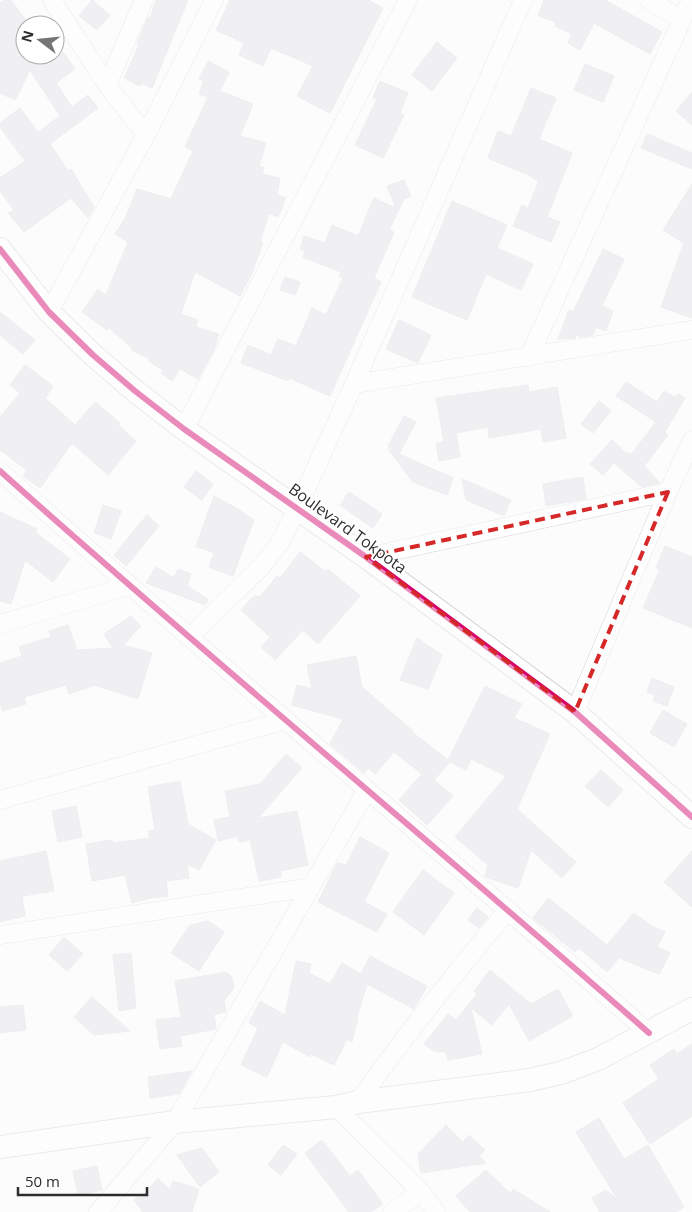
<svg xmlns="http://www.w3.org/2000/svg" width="692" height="1212" font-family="'Open Sans',sans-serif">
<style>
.building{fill:#e2e2e7;stroke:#dededf}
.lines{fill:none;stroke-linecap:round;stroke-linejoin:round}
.minor-casing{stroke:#d5d5d6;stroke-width:19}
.tertiary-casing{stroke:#d5d5d6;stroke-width:24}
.minor{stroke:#fff;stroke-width:18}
.tertiary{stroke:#fff;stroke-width:22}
.cycleway-casing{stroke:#fff;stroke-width:9}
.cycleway{stroke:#d6006c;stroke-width:6}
.marked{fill:none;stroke:#d62828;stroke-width:4;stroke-dasharray:10 6;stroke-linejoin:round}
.labels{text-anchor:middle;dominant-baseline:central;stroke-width:4;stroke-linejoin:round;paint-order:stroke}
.street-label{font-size:16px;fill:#2d2d2e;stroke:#fff}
</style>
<rect width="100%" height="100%" fill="#fcfcfd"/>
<path class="building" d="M5 0H11L25 19V55H59L63 52 75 69 56 83 72 107 88 95 98 108 50 144 68 171 71 169 94 207 88 218 71 198 24 232 8 213 14 210 0 191V178L25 161 0 127V123L20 108 38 132 60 116 30 70 15 100 0 93V3Z
M92 0 110 15 97 30 79 16Z
M156 0H188L152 88 141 83 140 86 124 78 139 45 137 44 148 17 150 18Z
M230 0H368L383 8 330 113 297 96 313 66 271 48 263 66 239 55 244 43 216 30Z
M544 0H605L662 32 650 54 594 23 580 50 568 43 572 34 555 26 556 22 538 16Z
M437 42 457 58 432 91 412 75Z
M208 61 229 72 220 91 253 104 240 136 266 143 259 166 264 168 262 174 280 178 277 195 286 198 278 217 269 213 260 242 263 243 252 273 240 296 195 272 181 314 198 320 196 327 219 334 214 349 198 379 180 369 172 381 161 373 163 370 148 361 150 359 131 350 132 348 109 328 107 330 82 312 98 289 106 295 128 242 115 234 126 217 137 189 171 199 193 151 185 147 208 97 199 94 204 81 199 79Z
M585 64 614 76 603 102 574 90Z
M380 81 408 93 400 113 404 115 383 158 355 145 377 99 373 97Z
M531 88 556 98 539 139 572 153 547 217 560 222 551 242 513 226 522 205 528 208 539 181 531 177V176L488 158 498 131 511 136Z
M692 92V125L676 111Z
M647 134 692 153V169L641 148Z
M404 180 411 196 404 199 389 230 394 232 374 278 381 282 330 396 289 378 288 381 241 363 248 345 271 355 278 339 296 346 312 308 326 315 343 278 339 277 341 272 303 257 305 251 300 249 304 236 325 243 332 225 358 236 374 198 396 208 387 186Z
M692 184V318L661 307 684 243 663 230Z
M452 201 507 225 497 248 533 264 521 290 486 274 467 320 412 297Z
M603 249 624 259 602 306 613 311 606 331 596 327 593 335 580 337 576 335 575 338 558 339 569 310 573 312Z
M285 277 300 282 295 295 280 290Z
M0 312 35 340 23 354 0 335Z
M399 320 431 335 418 363 386 349Z
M25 365 53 386 45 398 75 425 95 402 120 423 118 425 136 441 108 475 72 443 40 488 23 476 27 470 0 450V417L20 393 10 385Z
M626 382 657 402 664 391 675 397 678 394 685 398 665 432 668 435 644 466 660 483 642 487 614 463 603 475 590 464 612 440 627 454 628 452 631 455 656 422 616 396Z
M528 385 529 392 557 387 566 438 543 442 541 429 489 438 488 427 456 433 460 457 439 461 436 443 444 442 436 398Z
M599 401 611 411 593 433 581 424Z
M404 416 416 422 399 454 453 478 447 495 413 482 388 449 396 452 388 446Z
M196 471 213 484 202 500 184 487Z
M583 477 586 499 546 506 543 484Z
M462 479 511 500 504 516 466 500Z
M349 492 382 514 373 528 340 505Z
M214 496 236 508 254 520 233 576 209 567 214 553 196 546Z
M103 505 121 511 111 539 94 533Z
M0 512 37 529 35 532 70 559 53 582 25 560 11 604 0 601Z
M147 515 159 526 126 566 114 555Z
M665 546 692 557V628L643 608 660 569 656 568Z
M300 552 326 572 328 569 360 596 318 644 303 630 275 660 261 647 270 637 241 610 254 596 260 597 277 576 280 578Z
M156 567 174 578 178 569 191 574 187 586 208 599 205 605 146 583Z
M131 616 141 626 123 645 152 653 138 699 95 685 69 694 66 685 24 697 26 704 3 711 0 703V663L22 656 19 647 51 637 49 631 68 625 77 650 113 648 104 634Z
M417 638 442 655 428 689 400 680Z
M356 656 362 687 413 731 412 732 448 760 485 686 522 704 514 718 550 734 517 809 576 862 562 878 531 850 518 888 485 877 488 865 455 837 506 776 471 759 466 770 450 762 434 780 453 796 427 825 399 800 422 774 394 752 375 774 368 768 364 773 330 744 343 719 292 705 297 685 312 689 307 665Z
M652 678 674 687 667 706 653 701 655 695 647 692Z
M663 710 687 724 674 747 650 733Z
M286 754 302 768 258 818 297 811 308 865 280 871 281 877 259 881 250 840 239 842 238 836 218 841 214 820 230 817 225 791 260 784Z
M601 770 623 790 608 807 585 786Z
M180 781 188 824 216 840 199 870 187 864 189 878 166 881 168 896 151 898 132 903 125 875 92 881 86 844 112 840 113 843 150 838 149 831 155 830 148 787Z
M76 806 82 837 58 842 52 811Z
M360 837 389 853 364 902 387 914 377 932 318 902 337 863 346 865Z
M46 851 54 891 22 896 25 916 0 922V861Z
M692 851V907L664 882Z
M423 870 454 893 424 935 393 912Z
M548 898 607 945 634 913 650 925 665 932 657 947 670 953 659 974 619 958 607 972 579 948 575 952 533 918Z
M477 908 488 917 479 928 468 920Z
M208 921 224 932 199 971 171 953 190 925Z
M64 937 83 954 67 971 49 955Z
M131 953 136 1008 119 1011 113 955Z
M370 956 427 986 414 1009 367 984 357 1017 358 1018 352 1042 347 1039 334 1065 311 1054 310 1057 283 1042 267 1077 241 1065 258 1028 249 1023 260 1001 285 1015 296 961 311 964 309 973 330 984 342 963 361 974Z
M490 970 531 1004 558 989 573 1016 529 1041 509 1004 492 1025 471 1008 482 1054 448 1060 446 1052 434 1051 424 1044 448 1014 456 1020 477 994 474 991Z
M226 972 232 977 234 988 224 1001 226 1012 214 1014 216 1029 180 1036 182 1046 160 1049 156 1020 181 1017 175 981Z
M92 997 130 1031 94 1035 74 1017Z
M23 1005 26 1030 0 1033V1007Z
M692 1044V1116L650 1144 623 1103 659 1079 650 1065 674 1049 677 1054Z
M192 1071 179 1094 150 1098 148 1077Z
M599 1118 624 1159 648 1145 684 1207 676 1212H600L592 1198 606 1190 618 1200 576 1132Z
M446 1125 463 1142 469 1135 485 1150 479 1156 486 1163 421 1173 418 1154Z
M322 1140 350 1176 358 1170 383 1204 371 1212H349L305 1153Z
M283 1145 297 1154 281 1175 268 1165Z
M202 1148 219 1172 200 1187 177 1155Z
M97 1166 102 1190 78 1195 73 1171Z
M486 1170 511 1194 513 1189 550 1212H470L456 1196Z
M158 1178 170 1190 173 1181 199 1189 192 1212H143L134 1200 146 1192Z"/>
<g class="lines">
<g class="minor-casing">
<path id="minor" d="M52 0 107 85 146 135
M649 0 682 20
M107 85 144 0
M49 312 146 135 214 0
M529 357 691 0
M354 384 692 330
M184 429 408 0
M0 471C213 662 434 844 649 1033
M366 557 668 492
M0 624 128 586
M189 638 262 566 279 544 297 509 354 384 523 0
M575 712 668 492 692 440
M0 800 286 720
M0 935 311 887
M358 1102C405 1035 456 972 508 910
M336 1107 421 1192 436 1212
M98 1212 175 1122 367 790
M392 1212 421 1192"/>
</g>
<g class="tertiary-casing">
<path id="tertiary" d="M0 249 49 312 93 355 135 391 184 429 366 557 575 712 692 817
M0 1147 175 1122 336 1107 358 1102 530 1080 564 1072 598 1059 692 1009"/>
</g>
<use href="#minor" class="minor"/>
<use href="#tertiary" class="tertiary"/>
<g class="cycleway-casing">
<path id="cycleway" d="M0 249 49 312 93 355 135 391 184 429 366 557 575 712 692 817
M0 471C213 662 434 844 649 1033"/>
</g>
<use href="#cycleway" class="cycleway"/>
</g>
<path d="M0 0H692V1212H0ZM668 492 575 712 366 557Z" fill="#fcfcfd" fill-opacity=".55" fill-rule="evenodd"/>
<path class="marked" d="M668 492 575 712 366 557Z"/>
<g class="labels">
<g class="street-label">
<text transform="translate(348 528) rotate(36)">Boulevard Tokpota</text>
</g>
</g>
<g transform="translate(40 40) rotate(286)"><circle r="24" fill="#ffffff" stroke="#ababab"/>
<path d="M0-4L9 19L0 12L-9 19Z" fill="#757576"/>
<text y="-8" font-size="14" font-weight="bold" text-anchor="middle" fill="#2d2d2e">N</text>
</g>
<path d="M18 1187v8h129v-8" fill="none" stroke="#2d2d2e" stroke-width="2.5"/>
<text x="25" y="1187" font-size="15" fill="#2d2d2e" stroke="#ffffff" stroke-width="4" paint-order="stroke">50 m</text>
</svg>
